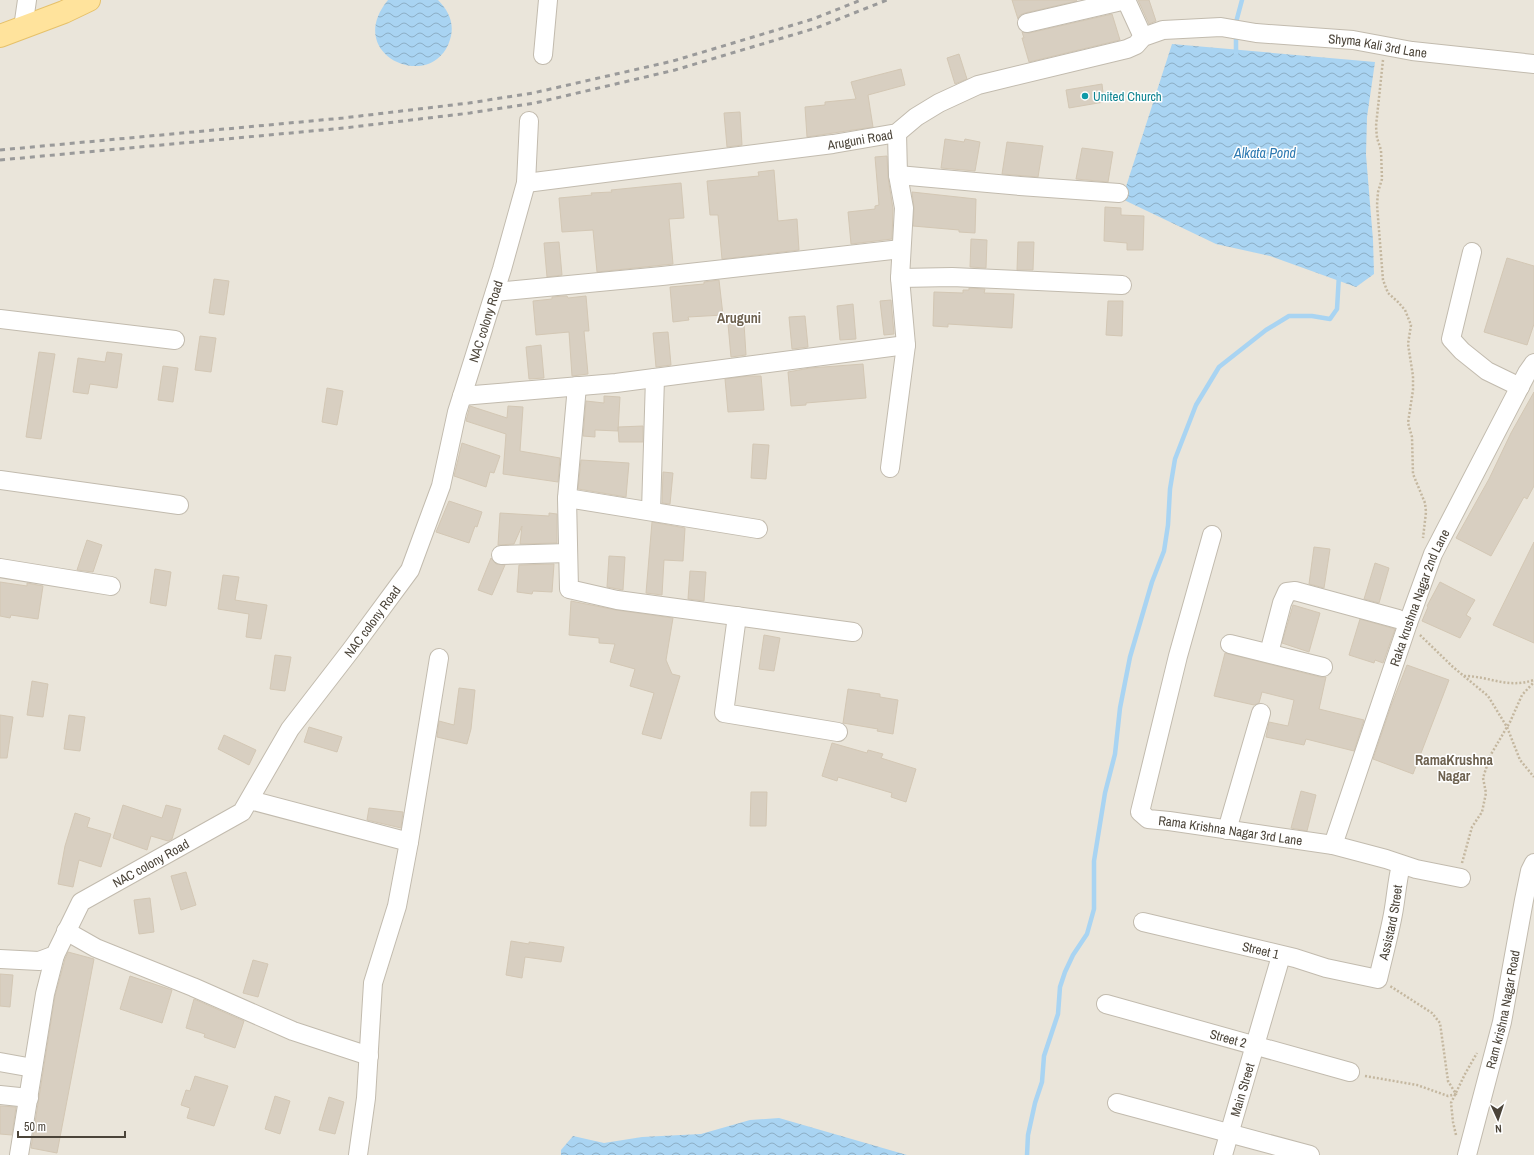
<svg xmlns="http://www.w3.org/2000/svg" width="1534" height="1155" font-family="'Archivo Narrow',sans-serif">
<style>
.residential{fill:#eae5da}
.water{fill:url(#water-waves)}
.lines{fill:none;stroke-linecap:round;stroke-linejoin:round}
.stream{stroke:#a9d4f2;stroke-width:4.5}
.building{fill:#d8cfc1;stroke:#d3c7b4}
.minor-casing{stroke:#c2bbae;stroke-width:20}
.major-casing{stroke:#e6c16a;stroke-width:24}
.path{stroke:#c4b79f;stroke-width:2.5;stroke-dasharray:2 2;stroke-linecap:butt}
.minor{stroke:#fff;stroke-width:18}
.major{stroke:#ffe39c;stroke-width:22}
.rail{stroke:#9a9a9a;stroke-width:3;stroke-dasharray:5 5;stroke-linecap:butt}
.culture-dot{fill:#0f9aa8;stroke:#fff;stroke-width:1.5}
.labels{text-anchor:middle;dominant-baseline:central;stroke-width:3;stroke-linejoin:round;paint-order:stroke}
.street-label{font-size:13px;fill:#4b4439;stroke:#fff}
.culture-label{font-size:13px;fill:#0d838f;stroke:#fff;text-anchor:start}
.water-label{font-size:14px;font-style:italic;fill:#2e7ab2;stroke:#fff}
.neighbourhood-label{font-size:14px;font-weight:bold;fill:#6e6250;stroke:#fff}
</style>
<defs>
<pattern id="water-waves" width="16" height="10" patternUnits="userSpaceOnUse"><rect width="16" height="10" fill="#a9d4f2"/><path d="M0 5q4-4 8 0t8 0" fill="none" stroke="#8caec5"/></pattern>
</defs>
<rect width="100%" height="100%" fill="#f6f3ec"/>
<path class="residential" d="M0 0H1534V1155H0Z"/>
<path class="water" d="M388 0H438C448 10 454 22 451 36 437 96 341 57 388 0Z
M1172 44 1375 62 1367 117 1366 155 1373 240 1374 274 1356 287 1270 256 1216 244 1122 199Z
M779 1118 907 1155H561V1150L573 1136 604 1143 642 1137 701 1134 750 1120Z"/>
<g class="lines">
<path class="stream" d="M1235 26 1242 0
M1236 33V55
M1027 1155 1028 1135 1035 1103 1042 1082 1044 1056 1058 1014 1060 987 1065 972 1073 955 1087 934 1094 909V861L1105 793 1115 754 1120 708 1130 657 1152 582 1164 551 1168 525 1170 489 1175 459 1196 405 1219 367 1266 330 1289 316H1312L1330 319 1337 309 1339 275"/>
</g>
<path class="building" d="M1012 0H1076L1077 1 1025 13 1020 15 1018 19Z
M1138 0H1149L1156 21 1149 24Z
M1112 14 1120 40 1029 62 1022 38H1024L1022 32 1029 33Z
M959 54 967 79 955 84 947 58Z
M901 69 905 85 868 95 873 127 807 137 805 107 825 105V102L856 99 851 82Z
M1102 84 1104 102 1069 108 1066 90Z
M740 112 742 145 727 147 724 113Z
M945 139 964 142 965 139 980 142 975 171 941 168Z
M1007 142 1043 146 1038 177 1002 174Z
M1082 148 1113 152 1108 182 1076 179Z
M887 156 888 177 893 209 892 239 851 244 848 212 875 209V206L879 205 875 157Z
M774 170 778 221 797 219 799 250 722 259 718 215H710L707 181 759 176 758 172Z
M681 183 684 218 669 219 673 264 597 272 593 230 562 232 559 198 592 195 591 193 612 192 611 190Z
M912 192 976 199 975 233 959 232V230L913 226 914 208Z
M1105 207 1121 208V215L1144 216 1143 250H1127V243L1104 241Z
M971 239 987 240 986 268 970 267Z
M559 242 562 275 547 277 544 243Z
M1018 242H1034L1033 270H1017Z
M1507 258 1534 266V324L1527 345 1484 332Z
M214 279 229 281 224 315 209 313Z
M719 280 723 315 688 317 689 320 673 322 670 287 704 284V282Z
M969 288 985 289 984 293 1014 294 1012 328 948 324V327L933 326 934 292 963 293V290H969Z
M564 296H567L568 298 586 296 589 331H584L588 374 572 376 569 332 536 335 533 301 552 299V297Z
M891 300 894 334 884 335 880 301Z
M1108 301H1123L1122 336 1106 335Z
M853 304 856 339 840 340 837 306Z
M805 316 808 347 792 349 789 317Z
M744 323 746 355 731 357 728 324Z
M668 332 671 365 656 367 653 333Z
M200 336 216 338 211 372 195 370Z
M541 345 544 378 529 379 526 347Z
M39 352 55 354 41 439 26 437Z
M107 352 122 354 117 388 90 384 88 394 73 392 78 358 105 362Z
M863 364 866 398 806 403V405L791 406 788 372 810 368Z
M163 366 178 368 173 402 158 400Z
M748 376H761L764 410 728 412 725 379Z
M327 388 343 391 337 425 322 422Z
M1534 392V486L1527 499 1524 497 1491 556 1456 538 1489 479 1511 433Z
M604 396 620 397 618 431 595 430V437L583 436 586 401 604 403Z
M470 406 507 418 508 406 523 407 520 451 560 458 558 482 503 474 506 434 466 421Z
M643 426V442H619L618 427Z
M462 443 500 456 494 473 490 472 486 487 454 476Z
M753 444 769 445 766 479 751 478Z
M581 460 629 463 626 497 578 489Z
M663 472 673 473 670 504 662 503Z
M449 501 482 512 477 527 475 526 469 543 436 532Z
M500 513 549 516V513L557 514V543L520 544 522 526 514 544 498 545Z
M652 522 685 528 683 561 664 560 662 595 646 593Z
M87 540 102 545 93 572 77 570Z
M1534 542V643L1493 625Z
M1314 547 1330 549 1324 588 1309 584Z
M609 556 625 557 623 590 607 587Z
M491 558 496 564 505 565 492 595 478 590Z
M1375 563 1389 568 1379 603 1364 599Z
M554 564 552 592 533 591 532 594 517 592 519 565Z
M155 569 171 572 166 606 150 603Z
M690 571 706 572 704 601 688 599Z
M223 575 239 577 235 600 267 605 261 639 246 637 249 614 218 609Z
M0 582 27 586V583L43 586 38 619 11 615 10 618 0 616Z
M1440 582 1475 600 1466 615 1471 618 1460 638 1422 621 1428 607 1427 606Z
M571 601 616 610 673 618 666 660 672 674 680 676 661 739 642 734 654 693 630 686 635 669 610 662 615 644 599 643V638L569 635Z
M1293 605 1320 613 1309 652 1282 643Z
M1360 619 1395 629 1383 663 1375 660 1374 663 1349 655Z
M764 635 780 638 774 671 759 669Z
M1225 653 1320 677H1326L1319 709 1364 720 1354 751 1306 739 1304 745 1266 737 1269 722 1288 726 1294 700 1262 692 1259 703 1254 705 1214 696Z
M275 655 291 657 285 691 270 689Z
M1407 665 1449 680 1413 774 1373 759 1391 706Z
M32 681 48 684 43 717 27 715Z
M459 688 475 690 471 729 467 744 437 737 439 721 454 725Z
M848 689 880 694V697L898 700 893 734 877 731 878 729 843 723Z
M0 715 13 717 7 758H0Z
M69 715 85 717 80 751 64 749Z
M309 727 342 737 337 752 304 742Z
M224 735 256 750 249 765 218 749Z
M832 743 867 753 868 750 883 754 881 758 916 769 906 802 891 797 892 793 838 777 837 781 822 776Z
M1301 791 1316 795 1307 831 1291 828Z
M751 792H767L766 826H750Z
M123 805 162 818 166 805 181 809 172 839 168 841 151 836 147 850 113 838Z
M369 808 403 812 401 828 367 820Z
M75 813 90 818 87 827 111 834 101 867 79 860 73 887 58 884 65 846Z
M186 872 196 905 181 910 171 876Z
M150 898 154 932 139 934 134 900Z
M511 941 529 944V942L564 947 561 962 525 957 522 978 506 975Z
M68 952 94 959 57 1153 31 1148 55 996 65 959Z
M253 960 268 964 258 997 243 993Z
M0 974 13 975 10 1007 0 1006Z
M130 976 172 990 162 1023 120 1009Z
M194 999 244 1021 235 1048 204 1037 205 1034 186 1028Z
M195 1076 228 1086 214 1126 187 1118 190 1108 181 1105 186 1090 190 1091Z
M275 1096 290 1101 280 1134 265 1129Z
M329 1097 344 1102 335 1134 319 1130Z
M0 1106 16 1107 12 1135 0 1134Z"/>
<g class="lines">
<g class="minor-casing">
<g id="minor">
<path d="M1027 23 1126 0 1143 37"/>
<path d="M23 28 27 0"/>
<path d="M543 55 548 0"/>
<path d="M898 175 1020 186 1119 193"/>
<path id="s1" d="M526 183 833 144 897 133 916 117 939 103 978 85 1127 49 1136 45 1143 37 1163 30 1221 27 1256 33 1353 40 1412 51 1534 64"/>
<path d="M1472 252 1451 339 1462 351 1487 371 1520 387"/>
<path d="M900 278 952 277 1122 285"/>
<path d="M495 292 662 276 901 249"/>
<path d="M0 319 175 340"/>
<path d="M577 386 567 498 569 589 617 600 853 632"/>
<path d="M462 396 616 383 906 345"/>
<path d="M890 468 906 345 900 278 904 208 898 175 897 133"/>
<path d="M0 480 179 505"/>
<path d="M567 498 758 529"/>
<path d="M651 511 655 378"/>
<path id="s2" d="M1212 535 1178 656 1140 812 1148 819 1169 821 1333 845 1386 859 1416 869 1461 878"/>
<path d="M501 555 568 553"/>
<path d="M0 568 111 586"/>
<path d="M737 616 724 713 838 732"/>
<path d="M1230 644 1323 667"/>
<path d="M1269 653 1282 603 1287 592 1295 591 1398 619 1408 623"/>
<path d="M250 800 409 842"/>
<path d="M1227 830 1261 713"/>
<path id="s3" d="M1333 845 1408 623 1433 554 1527 373 1534 363"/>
<path id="s4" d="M1143 922 1295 958 1326 968 1378 979C1383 957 1389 936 1393 914 1396 898 1397 881 1401 865"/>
<path d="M66 931 96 948 193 987 293 1031 369 1056"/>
<path id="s5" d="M0 959 39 961 55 955 81 902 242 812 290 729 351 650 410 570 441 486 457 412 502 269 526 183 529 121"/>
<path id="s6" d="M1106 1004 1350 1072"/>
<path d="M0 1062 33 1068"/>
<path d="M0 1095 29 1098"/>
<path d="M1117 1103 1310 1155"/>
<path d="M19 1155 45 994 55 955"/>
<path d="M358 1155 366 1098 373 983 397 906 409 842 439 658"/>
<path id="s7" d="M1223 1155 1281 956"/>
<path id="s8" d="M1467 1155 1502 1022 1524 900 1530 871 1534 863"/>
</g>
</g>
<g class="major-casing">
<path id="major" d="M0 36 64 12 89 0"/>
</g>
<path class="path" d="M1383 60 1376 126 1377 138 1381 150 1382 179 1378 192 1377 205 1383 280 1388 293 1398 302 1405 310 1411 325 1408 344 1413 376V390L1408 423 1412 437 1413 474 1425 503 1426 512 1423 538
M1420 635 1453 667 1488 696 1507 727 1520 760 1534 777
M1464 676C1490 676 1506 689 1534 680
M1462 863 1472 827 1482 812 1486 793 1483 778 1490 756 1510 722 1522 695 1534 682
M1365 1076 1417 1085 1448 1096 1456 1094 1448 1081 1440 1023 1432 1013 1390 986
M1456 1135 1453 1122 1451 1103 1465 1074 1477 1053"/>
<use href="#minor" class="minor"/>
<use href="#major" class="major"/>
<path class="rail" d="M0 150 343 118 469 103 533 93 673 61 813 19 861 0
M0 160 344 128 470 113 535 103 675 70 816 28 887 0"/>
</g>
<circle class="culture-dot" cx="1085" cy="96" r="4"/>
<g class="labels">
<g class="street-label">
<text stroke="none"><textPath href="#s1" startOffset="880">Shyma Kali 3rd Lane</textPath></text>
<text stroke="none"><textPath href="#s1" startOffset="337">Aruguni Road</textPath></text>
<text stroke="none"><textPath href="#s5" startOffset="855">NAC colony Road</textPath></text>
<text stroke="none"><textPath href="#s3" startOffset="262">Raka krushna Nagar 2nd Lane</textPath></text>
<text stroke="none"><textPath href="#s5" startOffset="531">NAC colony Road</textPath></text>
<text stroke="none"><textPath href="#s2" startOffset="380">Rama Krishna Nagar 3rd Lane</textPath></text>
<text stroke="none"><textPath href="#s5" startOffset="195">NAC colony Road</textPath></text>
<text stroke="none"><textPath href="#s4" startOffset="300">Assistard Street</textPath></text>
<text stroke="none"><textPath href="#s4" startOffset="121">Street 1</textPath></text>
<text stroke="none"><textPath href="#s8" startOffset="150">Ram krishna Nagar Road</textPath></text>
<text stroke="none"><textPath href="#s6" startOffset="127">Street 2</textPath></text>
<text stroke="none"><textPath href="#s7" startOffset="68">Main Street</textPath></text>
</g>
<g class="culture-label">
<text x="1093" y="96">United Church</text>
</g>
<g class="water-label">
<text x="1265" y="153">Alkata Pond</text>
</g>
<g class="neighbourhood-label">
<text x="739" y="318">Aruguni</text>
<text x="1454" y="760">RamaKrushna<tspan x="1454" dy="16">Nagar</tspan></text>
</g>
</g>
<g transform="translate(1498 1119) rotate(177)" stroke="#ffffff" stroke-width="3" paint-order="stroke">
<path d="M0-3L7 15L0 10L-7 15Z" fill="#4b4439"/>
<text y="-6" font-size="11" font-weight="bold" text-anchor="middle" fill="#4b4439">N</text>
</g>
<path d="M18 1131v6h107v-6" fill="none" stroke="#4b4439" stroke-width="2"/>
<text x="24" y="1131" font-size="12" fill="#4b4439" stroke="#ffffff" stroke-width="3" paint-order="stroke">50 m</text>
</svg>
